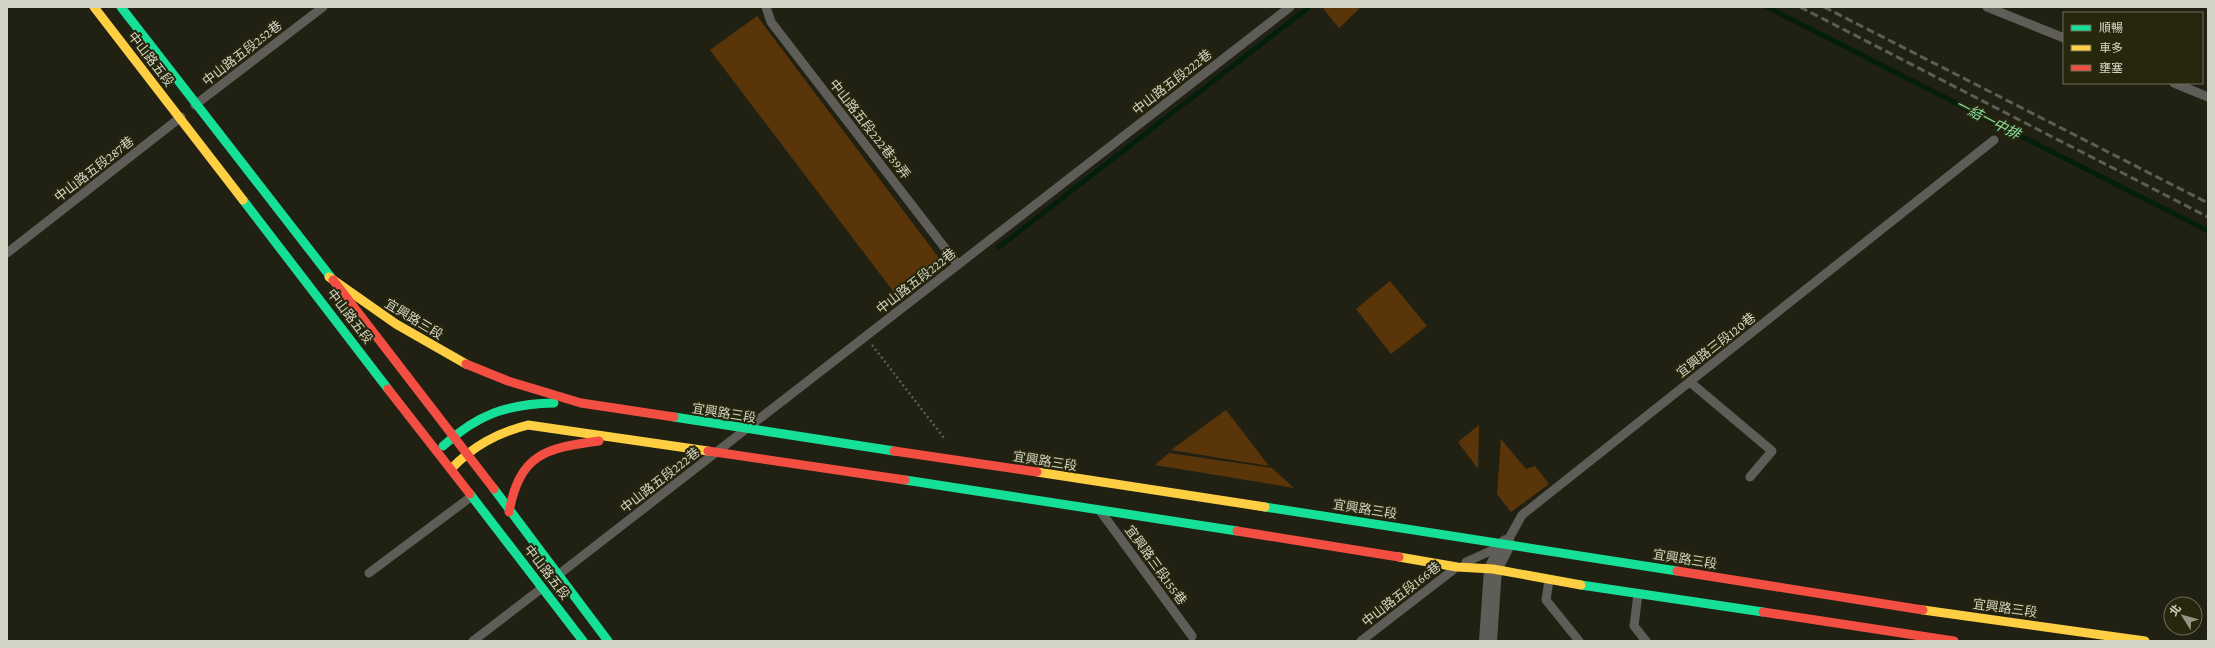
<svg xmlns="http://www.w3.org/2000/svg" width="2215" height="648" font-family="'Crimson Pro','Noto Sans TC',serif">
<style>
.green{fill:#5a3509}
.lines{fill:none;stroke-linecap:round;stroke-linejoin:round}
.stream{stroke:#031e0c;stroke-width:5}
.path{stroke:#5f5e58;stroke-width:2.5;stroke-dasharray:2 3;stroke-linecap:butt}
.lane{stroke:#5e5d58;stroke-width:9}
.street{stroke:#5e5d58;stroke-width:18}
.fast{stroke:#16e098;stroke-width:9}
.slow{stroke:#ffcf43;stroke-width:9}
.jam{stroke:#f24e42;stroke-width:9}
.rail{stroke:#5e5d55;stroke-width:3;stroke-dasharray:8 4;stroke-linecap:butt}
.labels{text-anchor:middle;dominant-baseline:central;stroke-width:4;stroke-linejoin:round;paint-order:stroke}
.street-label{font-size:13px;fill:#d3d4c5;stroke:#27270d}
.water-label{font-size:14px;font-style:italic;fill:#85e1a6;stroke:#27270d}
</style>
<rect width="100%" height="100%" fill="#212113"/>
<path class="green" d="M1322 7H1361L1339 28Z
M757 16 939 258 896 295 710 50Z
M1390 281 1427 326 1391 354 1356 309Z
M1226 410 1269 466 1171 450Z
M1479 425 1478 469 1458 442Z
M1501 439 1526 469 1535 466 1549 484 1511 512 1497 494Z
M1169 453 1272 468 1294 488 1155 465Z"/>
<g class="lines">
<path class="stream" d="M1767 7 2208 231
M999 247 1309 7"/>
<path class="path" d="M872 345 944 438"/>
<path class="lane" d="M766 7 771 22 958 265
M1987 7 2064 38
M2174 83 2208 97
M195 105 323 7
M7 253 181 117
M1690 382 1772 451 1750 477
M1101 512 1192 636
M1466 562 1506 544 1522 515 1994 140
M369 573 472 496
M558 575 1290 7
M1549 580 1546 600 1579 641
M1638 594 1634 626 1646 641
M473 641 542 588
M1361 641 1453 570"/>
<path class="street" d="M1488 641 1493 569 1506 544"/>
<path class="fast" d="M121 7 333 280
M243 200 388 389
M674 417 894 451
M443 446C478 414 507 404 554 403
M905 480 1237 531
M494 489 608 641
M470 494 583 641
M1265 507 1677 571
M1581 585 1763 612"/>
<path class="slow" d="M94 7 243 200
M329 277 396 324 466 364
M451 469C473 446 497 433 528 425L708 451
M1037 472 1265 507
M1399 557 1457 567 1493 569 1581 585
M1923 610 2145 641"/>
<path class="jam" d="M333 280 494 489
M466 364 508 381 581 403 674 417
M388 389 470 494
M708 451 905 480
M894 451 1037 472
M509 512C520 454 545 448 599 441
M1237 531 1399 557
M1677 571 1923 610
M1763 612 1954 641"/>
<path class="rail" d="M1800 7 2208 217
M1824 7 2208 203"/>
</g>
<g class="labels">
<g class="street-label">
<text transform="translate(242 53) rotate(-38)">中山路五段252巷</text>
<text transform="translate(151 59) rotate(52)">中山路五段</text>
<text transform="translate(1172 82) rotate(-38)">中山路五段222巷</text>
<text transform="translate(870 129) rotate(52)">中山路五段222巷39弄</text>
<text transform="translate(94 169) rotate(-38)">中山路五段287巷</text>
<text transform="translate(916 281) rotate(-38)">中山路五段222巷</text>
<text transform="translate(350 316) rotate(52)">中山路五段</text>
<text transform="translate(414 319) rotate(31)">宜興路三段</text>
<text transform="translate(1716 345) rotate(-38)">宜興路三段120巷</text>
<text transform="translate(724 413) rotate(9)">宜興路三段</text>
<text transform="translate(1045 461) rotate(9)">宜興路三段</text>
<text transform="translate(660 480) rotate(-38)">中山路五段222巷</text>
<text transform="translate(1365 509) rotate(9)">宜興路三段</text>
<text transform="translate(1685 559) rotate(9)">宜興路三段</text>
<text transform="translate(1156 565) rotate(54)">宜興路三段155巷</text>
<text transform="translate(547 572) rotate(52)">中山路五段</text>
<text transform="translate(1401 594) rotate(-38)">中山路五段166巷</text>
<text transform="translate(2005 608) rotate(8)">宜興路三段</text>
</g>
<g class="water-label">
<text transform="translate(1988 119) rotate(27)">一結一中排</text>
</g>
</g>
<rect width="2215" height="648" fill="none" stroke="#d3d4c5" stroke-width="16"/>
<rect x="2063" y="12" width="140" height="72" fill="#27270d" stroke="#6c6c57"/>
<rect x="2071" y="25" width="20" height="6" fill="#16e098" stroke="#6c6c57"/>
<text x="2099" y="32" font-size="12" fill="#d3d4c5">順暢</text>
<rect x="2071" y="45" width="20" height="6" fill="#ffcf43" stroke="#6c6c57"/>
<text x="2099" y="52" font-size="12" fill="#d3d4c5">車多</text>
<rect x="2071" y="65" width="20" height="6" fill="#f24e42" stroke="#6c6c57"/>
<text x="2099" y="72" font-size="12" fill="#d3d4c5">壅塞</text>
<g transform="translate(2183 616) rotate(307)"><circle r="19" fill="#27270d" stroke="#6c6c57"/>
<path d="M0-3L7 15L0 10L-7 15Z" fill="#959587"/>
<text y="-6" font-size="11" font-weight="bold" text-anchor="middle" fill="#d3d4c5">北</text>
</g>
</svg>
